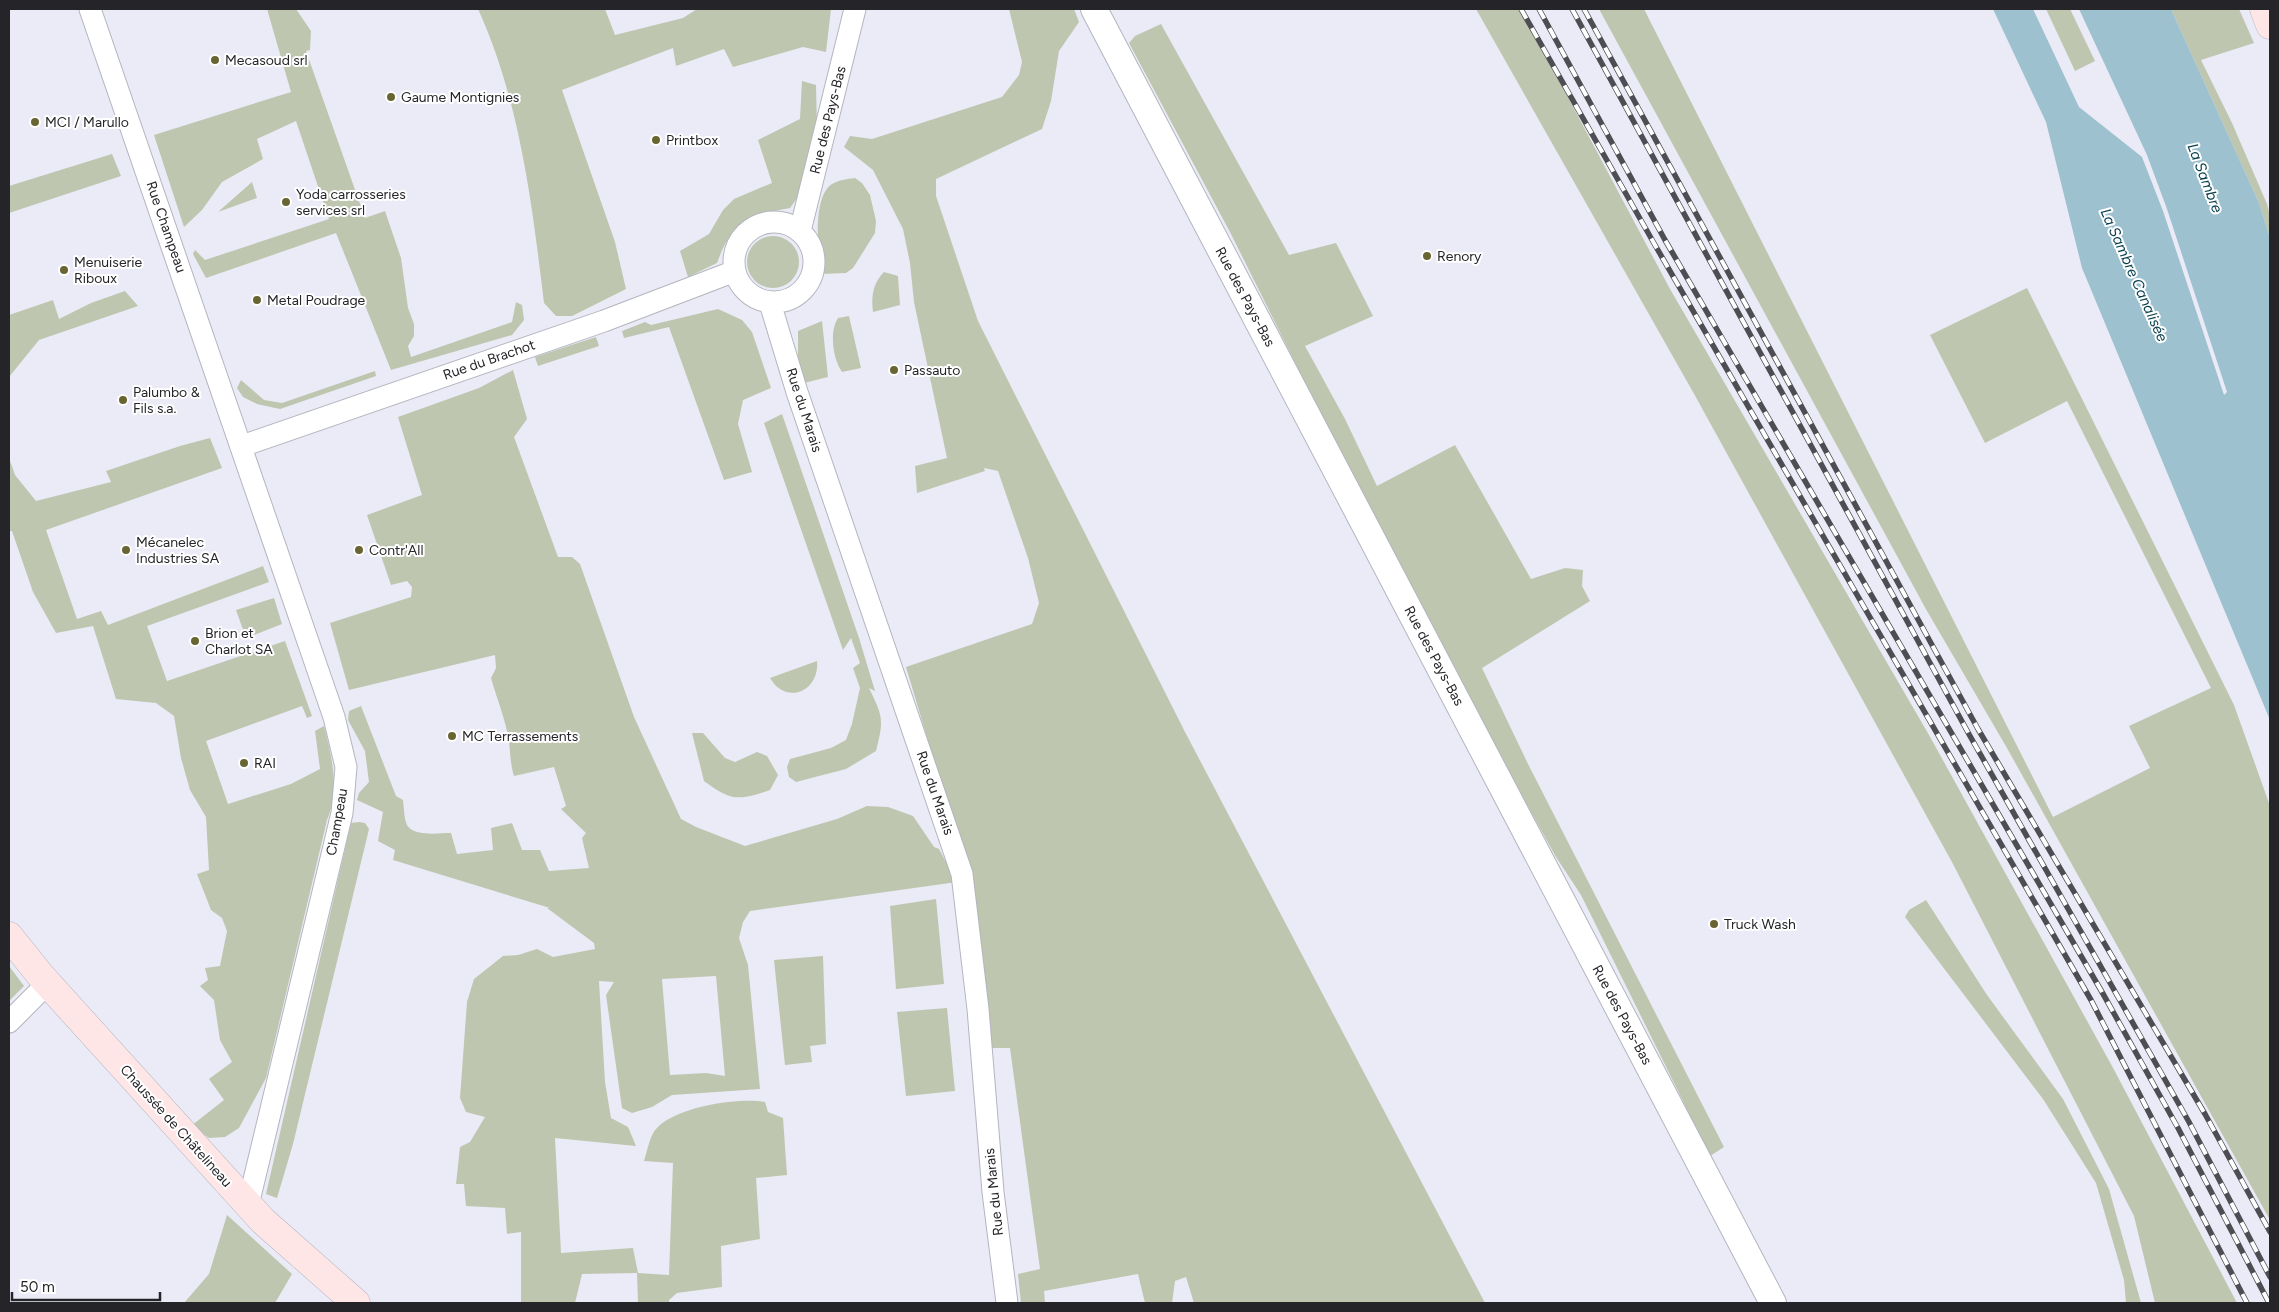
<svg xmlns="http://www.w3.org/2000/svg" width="2279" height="1312" font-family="Figtree,sans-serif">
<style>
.green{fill:#bec6af;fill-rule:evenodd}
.water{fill:#9dc1ce}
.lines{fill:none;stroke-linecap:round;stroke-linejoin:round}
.minor-casing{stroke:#b3b5bf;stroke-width:23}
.tertiary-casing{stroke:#b3b5bf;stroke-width:28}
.secondary-casing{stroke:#b3b5bf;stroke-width:29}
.minor{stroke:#fff;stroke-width:21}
.tertiary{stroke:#fff;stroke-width:26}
.secondary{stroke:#fee6e7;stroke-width:28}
.rail-casing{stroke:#4d4d53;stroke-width:5.5}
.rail{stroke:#fff;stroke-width:4;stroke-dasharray:11;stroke-linecap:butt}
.poi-dot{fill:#686532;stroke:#fff;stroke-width:2}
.labels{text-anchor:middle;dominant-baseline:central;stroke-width:4;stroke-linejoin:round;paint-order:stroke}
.poi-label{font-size:14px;fill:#252529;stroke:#fff;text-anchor:start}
.street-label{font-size:14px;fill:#252529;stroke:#fff}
.water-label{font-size:15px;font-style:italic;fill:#073e4d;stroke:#fff}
</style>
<rect width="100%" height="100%" fill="#eaebf6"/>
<path class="green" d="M267 9H296L311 31 310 50 306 51 365 218 385 211 401 258 408 308 414 324V336L408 346 411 357 512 322 516 302 522 305 524 320 512 335 391 370 336 233 206 278 193 254 195 250 205 260 329 219 296 121 257 139 263 159 222 182 202 210 184 227 154 135 291 92Z
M478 9H605L615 35 683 18 697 9H831L826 52 803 47 733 67 724 49 676 66 673 48 562 90 615 242 626 289 572 316H556L544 303C532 204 520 101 478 9Z
M1009 9H1074L1079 22 1059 51 1051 101 1042 129 936 179V196L978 321 1185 732 1485 1303H1194L1186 1277 1175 1281 1172 1303H1145L1138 1274 1044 1291 1045 1303H1021L1018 1274 1040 1269 1010 1048H992L970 881 906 667 1032 624 1039 603 1028 558 998 471 984 468 985 471 917 493 915 466 947 458 914 302 910 263 903 229 873 170 844 147 850 136 872 139 1002 97 1019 75 1022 62Z
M1476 9H1521L1670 289 1929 735 2112 1066 2237 1303H2155L2134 1216 1953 864 1693 392Z
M1599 9H1644L2053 817 2150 768 2129 726 2211 688 2067 401 1985 443 1930 335 2027 288 2234 705 2270 806V1220L2007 748 1927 611Z
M2046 9H2070L2095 61 2075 71Z
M2171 9H2239L2254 43 2201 60 2232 123 2267 204 2270 215V238L2259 203Z
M1161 24 1289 255 1336 243 1373 316 1305 346 1345 419 1377 486 1455 445 1531 579 1565 568 1583 570 1582 586 1590 601 1482 668 1528 764 1724 1147 1707 1158 1682 1099 1581 895 1556 857 1463 689 1357 487 1231 234 1129 43 1135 36Z
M802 81 816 85 817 130 800 194 790 208C746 216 733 220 717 263L688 277 680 251 709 234 723 210 734 199 772 183 758 140 800 119Z
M112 154 121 176 9 213V186Z
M855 178 862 183 870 195 876 221 875 233 853 268 846 273 821 274C818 253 812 197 832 184 839 180 847 179 855 178Z
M252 182 257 198 218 212Z
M747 262a26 26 0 1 1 52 0a26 26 0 1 1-52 0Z
M884 272 898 276 900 305 873 312C871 296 873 283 884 272Z
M125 291 138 306 39 340 9 377V315L53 300 59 319 91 303Z
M718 309 742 320 752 332 771 388 743 400 738 424 752 472 724 480 669 327 624 338 622 331 645 322 651 325Z
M849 316 861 368 842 372C833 359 829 332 838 318Z
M822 321 828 377 804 383 798 376V331Z
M596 337 599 346 538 366 535 357Z
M513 370 527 419 514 437 558 557H572L580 564 634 717 681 819 696 827 745 846 837 819 867 806 888 807 913 816 934 847 939 849 957 882 750 911 743 922 739 938 748 965 760 1089 672 1095 652 1107 632 1113 622 1108 606 995 614 982 599 981 605 1082 611 1118 628 1127 636 1146 555 1138 561 1253 633 1248 638 1273 669 1275 673 1163 644 1161C647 1152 650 1134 657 1128 676 1107 738 1097 765 1102L768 1112 783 1118 787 1175 756 1178 760 1239 721 1246 722 1287 677 1293 669 1300V1303H638L637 1273 582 1274 575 1303H521V1232L507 1234 505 1208 466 1206 464 1184H456L460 1147 470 1142 485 1117 466 1112 460 1098 467 1002 474 979 503 956 518 955 537 949 553 957 595 949 594 943 547 908H550L393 860 395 850 378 841 383 812 357 800 359 793 369 782 365 751 348 720 349 711 361 706 396 796 403 800C404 808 404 819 407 825 414 837 439 833 451 833L457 854 493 850 491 828 512 823 522 850H540L549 871 589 868 582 838 586 833 561 809 566 806 554 767 514 776C509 760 511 747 507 731 503 713 496 696 491 678L496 668 495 655 349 690 330 623 411 597 412 587 407 581 391 585 367 515 422 495 398 417 479 388ZM716 976 725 1076 706 1073 670 1075 662 979Z
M375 371 376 376 280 409 257 404 243 397 237 388 241 380 264 400 282 403Z
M782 414 859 638 875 691 869 688C883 717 884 719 876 751L846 769 796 782 789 777 787 767 790 759 831 748 846 740 852 724 860 688 853 668 860 663 851 638 843 650 764 423Z
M210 438 222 468 46 530 77 619 101 611 108 625 263 566 269 582 147 626 167 681 285 641 312 716 307 718 302 706 206 741 228 804 291 784 320 769 315 731 324 726C332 757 340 790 327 820L266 1078 239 1128 225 1137 209 1138 191 1126 224 1100 209 1079 232 1062 220 1040 214 1000 200 986 208 980 205 968 220 966 227 931 222 918 211 910 197 874 209 870 206 817 190 790 181 758 174 716 156 703 116 699 93 626 56 633 33 592 12 531H9V458L15 475 36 501 111 482 106 471 180 446Z
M274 598 282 624 246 638 236 610Z
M817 661C820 691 786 706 770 678Z
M692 733H703L725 758 735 762 757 752 767 756 778 775 770 790C738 801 731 801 704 781Z
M359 822 365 823 369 829 293 1144 277 1198 266 1194 351 823Z
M936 899 944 984 896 989 890 906Z
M1926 900 1987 995 2063 1099 2109 1189 2141 1303H2126L2124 1280 2096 1183 2043 1099 1905 917 1909 910Z
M823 956 826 1044 810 1046 812 1062 785 1065 774 960Z
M9 966 24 986 9 1001Z
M947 1008 955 1091 906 1096 897 1012Z
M227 1215 292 1274 275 1303H184L209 1274Z"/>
<path class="water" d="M1993 9H2033L2079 107 2142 157 2163 211 2224 395 2227 392 2167 209 2147 155 2079 9H2171L2259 203 2270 238V720L2082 268 2046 122Z"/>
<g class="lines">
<g class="minor-casing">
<path id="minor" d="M90 9 334 717 346 767 342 813 248 1205
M734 262a40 40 0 1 1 80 0a40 40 0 1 1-80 0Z
M800 231 855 9
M770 303 797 392 962 874 978 1009 993 1192 1007 1303
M242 446 604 321 735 271
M9 1022 48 983"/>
</g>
<g class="tertiary-casing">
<path id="tertiary" d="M1094 9 1773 1303"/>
</g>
<g class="secondary-casing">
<path id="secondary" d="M2264 9 2270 25
M9 936 41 976 263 1221 356 1303"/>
</g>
<use href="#minor" class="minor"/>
<use href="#tertiary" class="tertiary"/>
<use href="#secondary" class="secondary"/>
<g class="rail-casing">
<path id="rail" d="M1521 9 1655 245 2091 1000 2247 1303
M1539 9 1665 240 2102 992 2178 1128 2269 1303
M1572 9 1970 736 2189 1122 2270 1277
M1584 9 1978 729 2205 1114 2270 1232"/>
</g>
<use href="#rail" class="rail"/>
</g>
<g class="poi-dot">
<circle cx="215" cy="60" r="5"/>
<circle cx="391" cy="97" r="5"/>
<circle cx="35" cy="122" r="5"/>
<circle cx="656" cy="140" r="5"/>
<circle cx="286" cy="202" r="5"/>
<circle cx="1427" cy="256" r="5"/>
<circle cx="64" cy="270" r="5"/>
<circle cx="257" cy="300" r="5"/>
<circle cx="894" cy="370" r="5"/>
<circle cx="123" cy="400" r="5"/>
<circle cx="126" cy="550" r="5"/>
<circle cx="359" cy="550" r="5"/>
<circle cx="195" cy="641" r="5"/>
<circle cx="452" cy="736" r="5"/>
<circle cx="244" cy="763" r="5"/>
<circle cx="1714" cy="924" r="5"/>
</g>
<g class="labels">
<g class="poi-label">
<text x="225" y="60">Mecasoud srl</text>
<text x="401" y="97">Gaume Montignies</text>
<text x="45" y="122">MCI / Marullo</text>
<text x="666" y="140">Printbox</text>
<text x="296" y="194">Yoda carrosseries<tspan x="296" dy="16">services srl</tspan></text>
<text x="1437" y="256">Renory</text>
<text x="74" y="262">Menuiserie<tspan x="74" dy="16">Riboux</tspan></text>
<text x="267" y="300">Metal Poudrage</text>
<text x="904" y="370">Passauto</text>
<text x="133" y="392">Palumbo &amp;<tspan x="133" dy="16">Fils s.a.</tspan></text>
<text x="136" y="542">Mécanelec<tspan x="136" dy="16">Industries SA</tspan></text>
<text x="369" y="550">Contr'All</text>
<text x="205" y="633">Brion et<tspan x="205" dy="16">Charlot SA</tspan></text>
<text x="462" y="736">MC Terrassements</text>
<text x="254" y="763">RAI</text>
<text x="1724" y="924">Truck Wash</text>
</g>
<g class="street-label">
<text transform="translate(828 120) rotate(-76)">Rue des Pays-Bas</text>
<text transform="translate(166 227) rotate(71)">Rue Champeau</text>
<text transform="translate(1245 297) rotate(62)">Rue des Pays-Bas</text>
<text transform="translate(489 360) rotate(-19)">Rue du Brachot</text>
<text transform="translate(804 410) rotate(72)">Rue du Marais</text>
<text transform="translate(1434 656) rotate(62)">Rue des Pays-Bas</text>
<text transform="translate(935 793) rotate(71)">Rue du Marais</text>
<text transform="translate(337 822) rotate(-80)">Champeau</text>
<text transform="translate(1622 1015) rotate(62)">Rue des Pays-Bas</text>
<text transform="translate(176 1126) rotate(48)">Chaussée de Châtelineau</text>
<text transform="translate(994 1192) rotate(-96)">Rue du Marais</text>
</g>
<g class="water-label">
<text transform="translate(2205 178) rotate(69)">La Sambre</text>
<text transform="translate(2134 275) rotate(66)">La Sambre Canalisée</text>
</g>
</g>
<rect width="2279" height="1312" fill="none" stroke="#252529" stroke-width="20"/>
<path d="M12 1292v8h148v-8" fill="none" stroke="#252529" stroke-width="2.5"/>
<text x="20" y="1292" font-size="15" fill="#252529" stroke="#ffffff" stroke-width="4" paint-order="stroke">50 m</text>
</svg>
